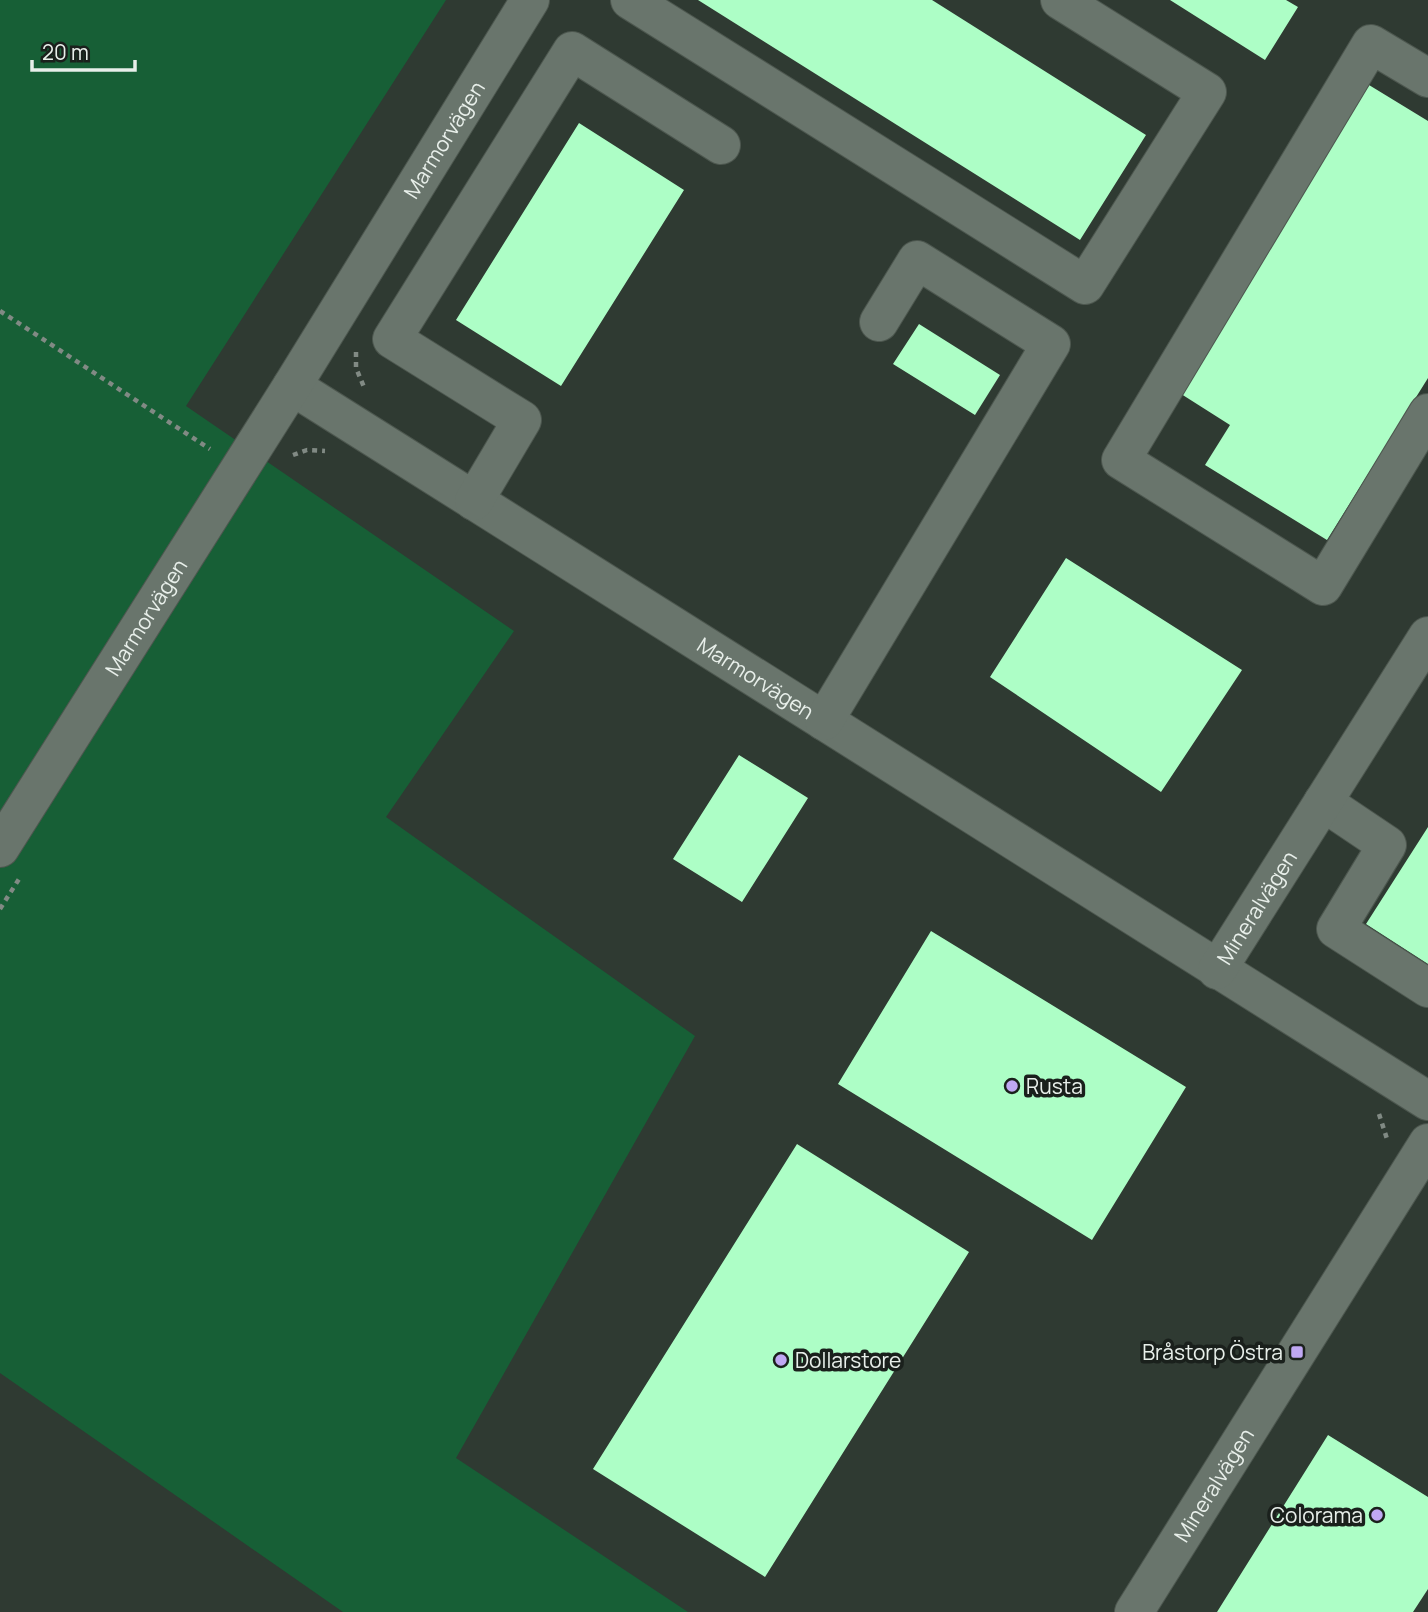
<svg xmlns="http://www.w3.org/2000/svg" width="1428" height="1612" font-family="Manrope,sans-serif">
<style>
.green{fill:#175f36}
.building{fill:#adfec6}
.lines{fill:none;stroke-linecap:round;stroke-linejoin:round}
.minor-casing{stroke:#4d574f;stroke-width:40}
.path{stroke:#818a84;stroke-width:4.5;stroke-dasharray:5 5;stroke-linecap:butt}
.minor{stroke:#69756c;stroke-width:38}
.poi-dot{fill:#c0a8f3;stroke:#1a201c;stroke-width:2.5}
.labels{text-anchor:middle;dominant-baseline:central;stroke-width:7;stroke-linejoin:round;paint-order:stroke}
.street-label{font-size:21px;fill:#e8efea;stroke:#1a201c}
.poi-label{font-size:21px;fill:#e8efea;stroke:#1a201c;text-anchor:start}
</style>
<rect width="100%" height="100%" fill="#2f3a32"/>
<path class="green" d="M0 0H446L186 406 514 631 386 817 695 1036 456 1458 688 1612H343L0 1373Z"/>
<path class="building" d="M698 0H932L1146 135 1080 240Z
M1170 0H1286L1298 7 1265 60Z
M1369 85 1428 121V378L1327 540 1205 465 1230 425 1178 392Z
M579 123 684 190 561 386 456 320Z
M919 324 1000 375 975 415 893 364Z
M1066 558 1242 670 1161 792 990 677Z
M739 755 808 798 742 902 673 859Z
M1428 827V964L1366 924Z
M931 931 1186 1087 1092 1240 838 1084Z
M797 1144 969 1252 765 1577 593 1469Z
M1328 1435 1428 1497V1589L1413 1612H1217Z"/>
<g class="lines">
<g class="minor-casing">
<g id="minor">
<path d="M630 0 1085 285 1207 92 1060 0"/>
<path d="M1428 78 1371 44 1121 460 1323 586 1428 413"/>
<path id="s1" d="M292 386 1428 1101"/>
<path d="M474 501 522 420 392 339 572 51 721 145"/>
<path d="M824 721 1051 344 917 260 879 322"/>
<path d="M1323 802 1387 845 1336 929 1428 988"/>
<path id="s2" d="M0 848 292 386 530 0"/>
<path id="s3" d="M1217 970 1428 636"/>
<path id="s4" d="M1134 1612 1428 1143"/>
</g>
</g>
<path class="path" d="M0 311 210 449
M356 352V368L364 387
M293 455 307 450 325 451
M0 909 19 879
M1379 1114 1387 1139"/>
<use href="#minor" class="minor"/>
</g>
<g class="poi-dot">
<circle cx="1012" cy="1086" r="7"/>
<rect x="1290" y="1345" width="14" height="14" rx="3.5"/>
<circle cx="781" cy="1360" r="7"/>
<circle cx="1377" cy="1515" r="7"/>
</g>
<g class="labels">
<g class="street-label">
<text stroke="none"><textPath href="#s2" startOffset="836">Marmorvägen</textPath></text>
<text stroke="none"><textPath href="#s2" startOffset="273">Marmorvägen</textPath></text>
<text stroke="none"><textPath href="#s1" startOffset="548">Marmorvägen</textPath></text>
<text stroke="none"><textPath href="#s3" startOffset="74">Mineralvägen</textPath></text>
<text stroke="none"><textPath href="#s4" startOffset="150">Mineralvägen</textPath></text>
</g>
<g class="poi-label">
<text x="1026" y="1086">Rusta</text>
<text x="1283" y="1352" text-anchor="end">Bråstorp Östra</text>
<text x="795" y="1360">Dollarstore</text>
<text x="1363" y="1515" text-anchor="end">Colorama</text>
</g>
</g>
<path d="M32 60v10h103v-10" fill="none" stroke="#e8efea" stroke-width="3.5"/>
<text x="42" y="60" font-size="21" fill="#e8efea" stroke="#1a201c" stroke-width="5" paint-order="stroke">20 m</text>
</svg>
